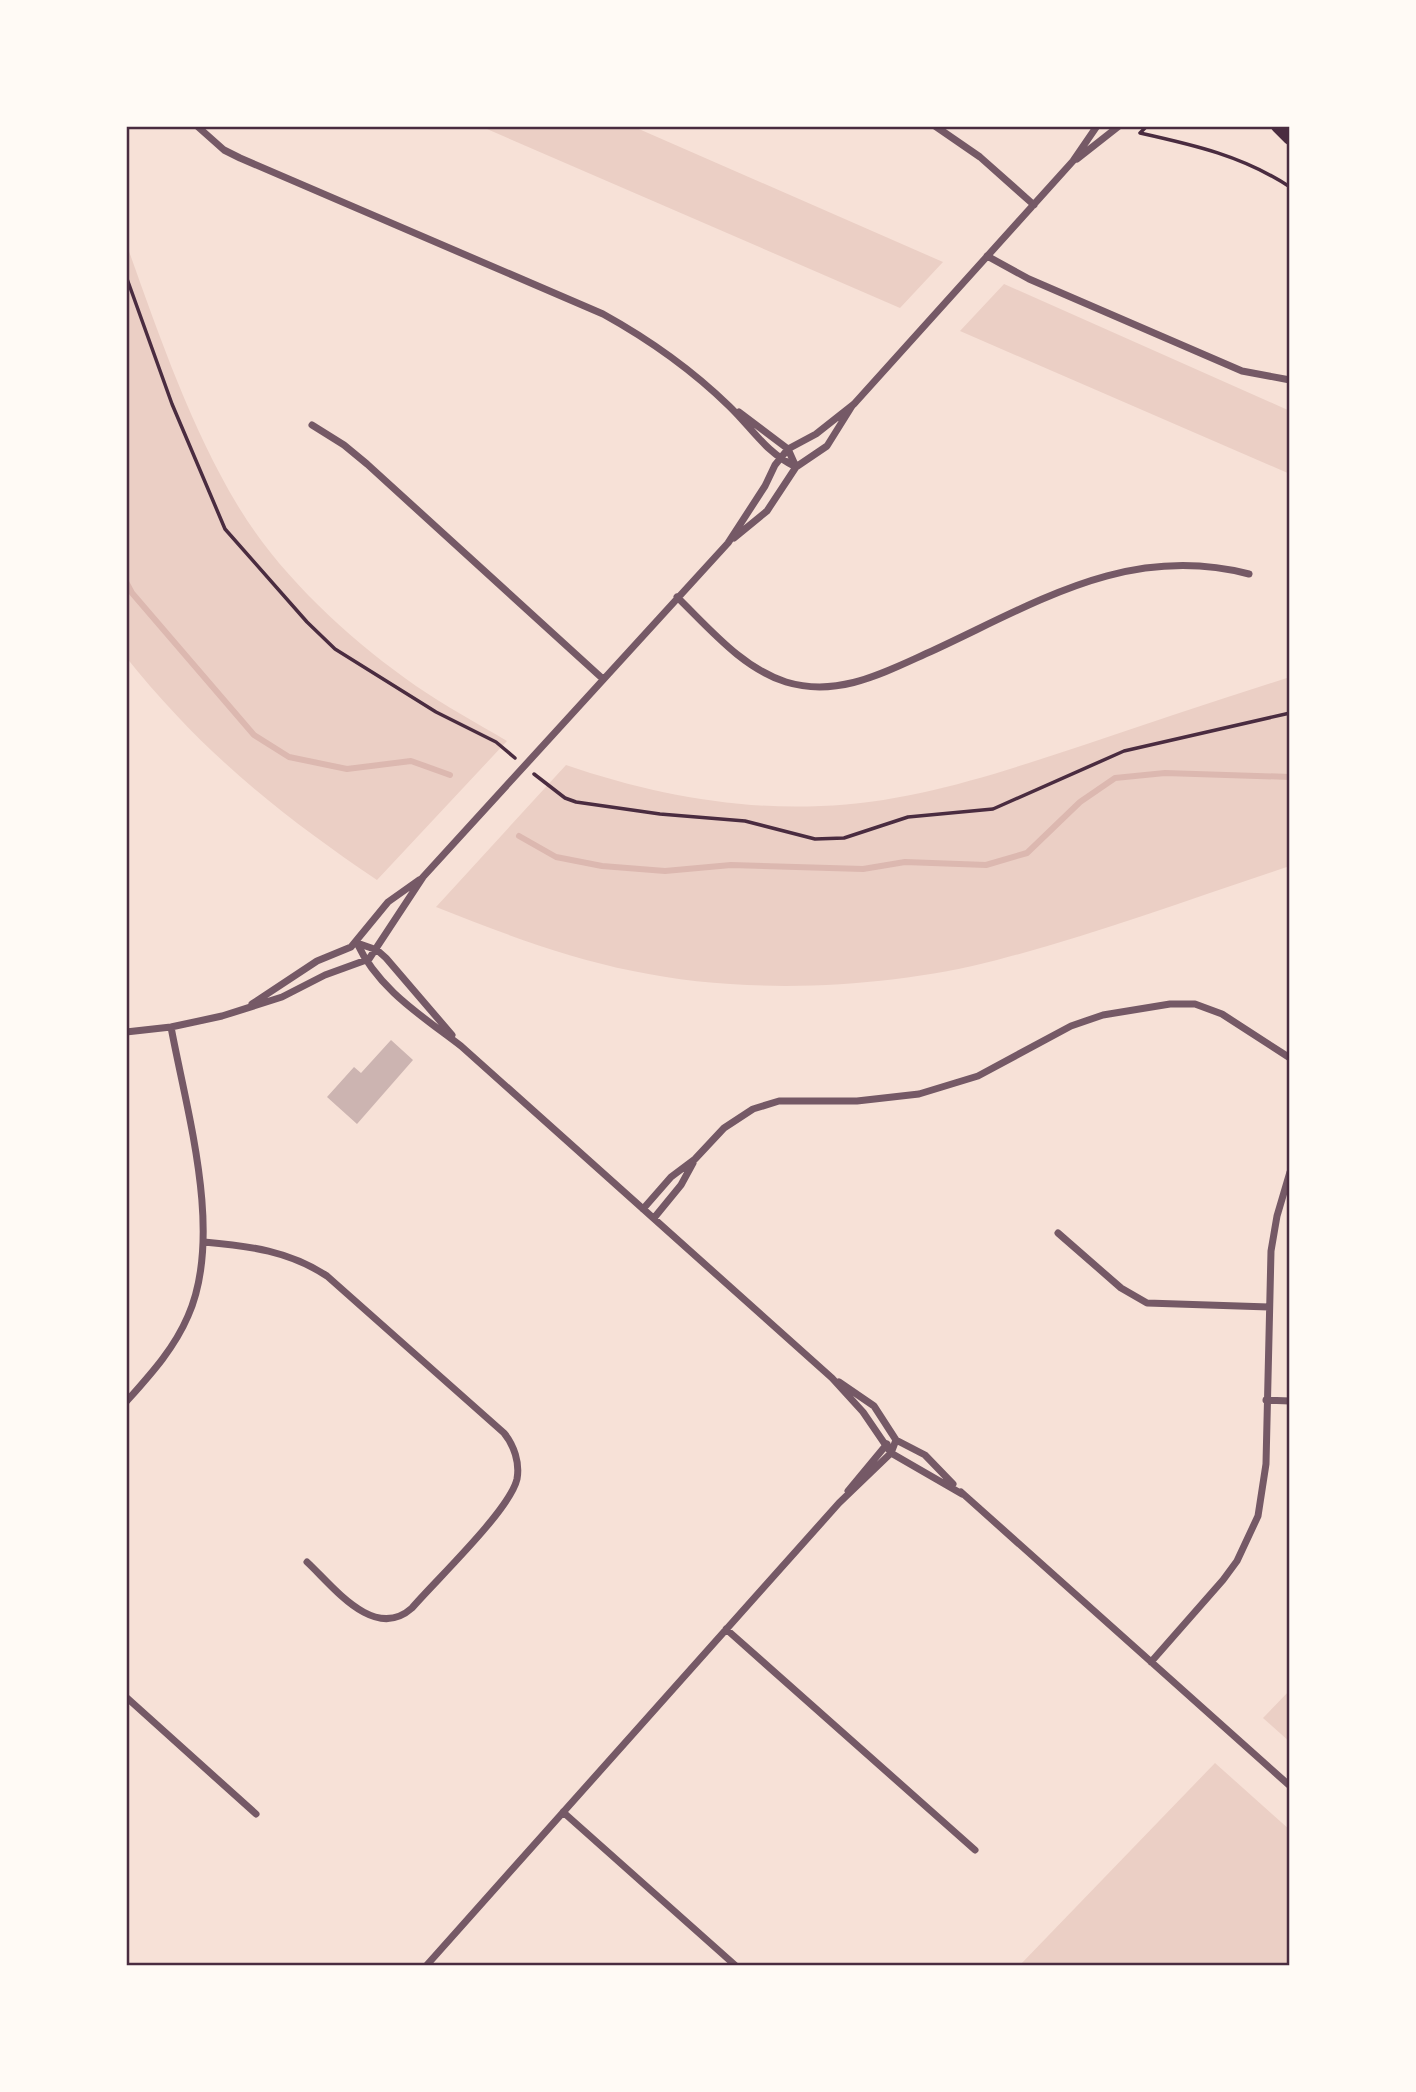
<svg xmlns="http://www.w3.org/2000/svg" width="1416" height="2092" font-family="'Source Sans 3',sans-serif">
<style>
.green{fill:#ebcfc5}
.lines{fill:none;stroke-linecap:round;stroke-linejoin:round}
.stream{stroke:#dcb8b0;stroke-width:6}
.building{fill:#ccb4b1}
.path{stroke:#4a2c40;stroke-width:3.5}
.minor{stroke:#755966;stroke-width:7}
.primary{stroke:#4a2c40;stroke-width:14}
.neatline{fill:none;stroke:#4a2c40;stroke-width:2.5}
</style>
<rect width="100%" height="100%" fill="#f7e1d7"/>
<path class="green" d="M480 126H632L943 262 900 308Z
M126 243C158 332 189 424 238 506 280 576 349 639 416 686 445 706 477 723 507 741L377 880C278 813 201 751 126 657Z
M1004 284 1290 411V474L960 331Z
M1290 677V866C1193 898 1096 934 997 960 885 989 746 995 633 971 565 957 501 933 436 907L566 765C648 793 734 810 821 806 911 803 999 773 1084 745 1152 722 1221 699 1290 677Z
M1290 1690V1742L1263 1718Z
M1215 1763 1290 1830V1966H1019Z"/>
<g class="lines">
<path class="stream" d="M126 582 132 593 254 735 289 757 347 769 411 761 450 775
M519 836 556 857 602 866 665 871 731 865 863 869 905 862 986 865 1027 853 1080 802 1115 778 1165 773 1290 777"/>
</g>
<path class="building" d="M391 1040 413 1060 357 1124 327 1097 354 1067 361 1073Z"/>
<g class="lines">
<path class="path" d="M1147 126 1140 133C1194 145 1243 156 1290 187
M126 276 172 404 225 529 307 622 335 649 436 712 496 742 515 758
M534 774 565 798 576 802 660 814 745 821 815 839 844 838 908 817 993 809 1124 751 1290 713"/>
<path class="minor" d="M197 126 224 150 240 158 603 314C650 340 690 368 729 406 752 428 766 453 796 467
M935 126 980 157 1034 205
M1077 159 1119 126
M987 256 1029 279 1242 371 1290 380
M739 412 788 449 796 467
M312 425 344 445 367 464 603 679
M734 538 767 511 796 467 827 446 852 406
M677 597C709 628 742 668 786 682 839 698 885 672 932 651 1038 602 1129 543 1249 574
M357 943C378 989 422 1016 461 1046L832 1378 863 1412 891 1453 962 1494
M357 943 377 950 386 958 452 1035
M252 1004 317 961 351 947 388 902 419 880
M126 1032 171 1027 222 1016 282 997 325 975 369 959 423 877 728 543 765 486 775 465 788 449 816 434 854 404 1073 161 1097 126
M643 1209 671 1177 695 1159 724 1128 753 1109 779 1101H857L919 1094 978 1076 1071 1026 1103 1015 1170 1004H1195L1222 1014 1290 1058
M654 1218 681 1185 693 1163
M1058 1233 1121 1288 1147 1303 1269 1307
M204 1242C250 1246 289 1251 327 1276L504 1433C514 1445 520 1463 517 1479 510 1510 436 1580 412 1608 374 1642 333 1586 307 1562
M839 1382 874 1406 896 1440 925 1455 953 1484
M1266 1400 1290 1401
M126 1402C150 1375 174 1349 188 1316 224 1235 187 1113 171 1027
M848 1491 887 1444
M961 1492 1290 1786
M726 1629 975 1850
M1151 1662 1223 1580 1237 1561 1258 1516 1266 1464 1271 1251 1277 1216 1290 1172
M126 1697 256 1814
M563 1812 736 1966
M426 1966 839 1503 891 1453 896 1440"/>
<path class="primary" d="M1278 126 1290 138"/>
</g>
<rect width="1416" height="2092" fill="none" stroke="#fffaf5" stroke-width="256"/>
<rect x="128" y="128" width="1160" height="1836" class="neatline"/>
</svg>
